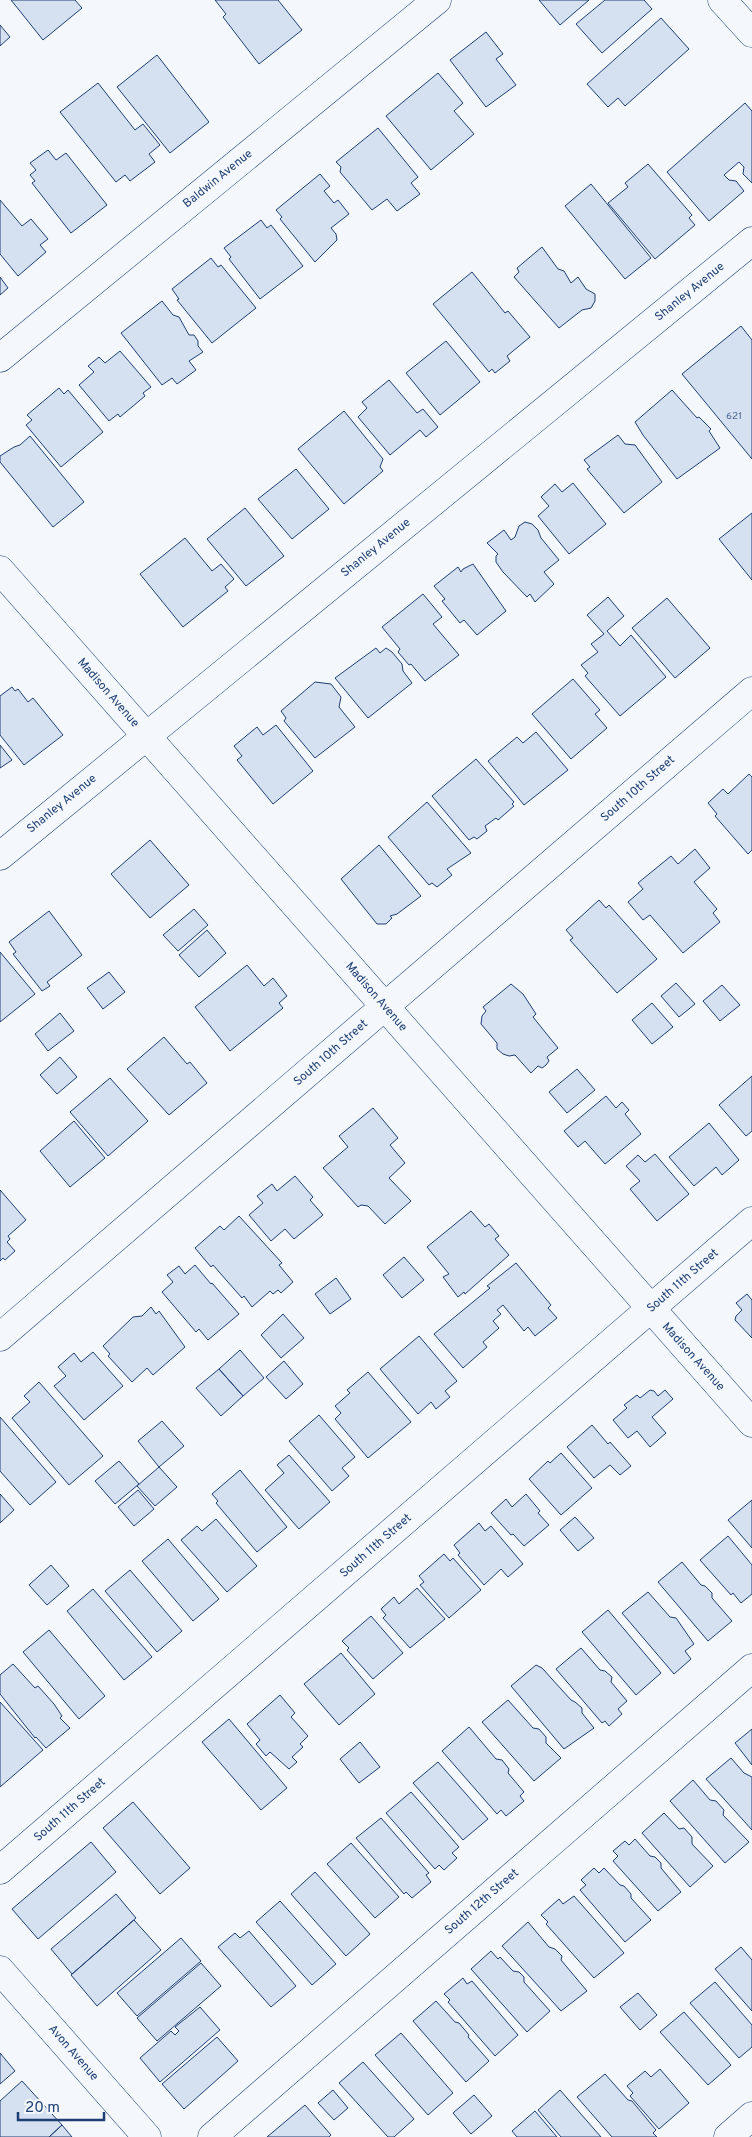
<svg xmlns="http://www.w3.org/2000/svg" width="752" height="2137" font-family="Overpass,sans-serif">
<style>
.building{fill:#d5e0f0;stroke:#1d3f73}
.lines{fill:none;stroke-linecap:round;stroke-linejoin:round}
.minor-casing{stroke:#1d3f73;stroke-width:29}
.major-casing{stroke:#1d3f73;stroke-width:29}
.minor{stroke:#f4f7fb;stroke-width:28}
.major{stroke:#f4f7fb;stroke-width:28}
.labels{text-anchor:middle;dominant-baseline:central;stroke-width:4;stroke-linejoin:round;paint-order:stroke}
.number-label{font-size:10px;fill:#4b6792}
.street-label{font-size:12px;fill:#1d3f73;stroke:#f4f7fb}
</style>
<rect width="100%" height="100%" fill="#f4f7fb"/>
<path class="building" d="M11 0H75L82 8 43 40Z
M215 0H278L302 30 259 64 223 17 226 14Z
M539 0H589L560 25Z
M605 0H644L652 9 602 53 576 24Z
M661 18 689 49 625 106 618 98 608 107 587 84Z
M0 25 10 37 0 46Z
M486 32 503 54 496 59 516 85 486 107 450 60Z
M157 55 209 122 170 153 117 87Z
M438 73 463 103 454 111 474 134 431 170 386 116Z
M98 83 135 130 143 124 160 145 149 154 155 162 130 181 125 175 116 182 60 112Z
M745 103 752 111V183L743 174 744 167 739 162 724 175 729 180 736 181 744 191 709 221 667 172Z
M378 128 418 177 411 183 420 194 397 211 387 199 372 210 340 172 341 167 336 162Z
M48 150 56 160 66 153 107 205 71 233 32 183 35 181 30 175 36 170 30 163Z
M648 164 692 215 689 218 695 225 655 259 608 203 628 187 625 183Z
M320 174 330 186 324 191 334 203 338 200 349 214 331 228 336 234 337 240 315 262 280 219 282 217 276 210Z
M591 184 651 258 625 279 565 206Z
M0 200 22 226 31 219 48 239 40 245 46 252 18 276 0 254Z
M261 220 267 228 271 225 303 266 260 299 229 259 231 257 224 248Z
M542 247 558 269 564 271 571 283 578 277 586 289 595 294V301L591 308 582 310 559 328 514 277 519 272 517 268Z
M211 258 218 267 221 265 256 308 212 343 177 300 179 299 172 289Z
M472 272 505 313 508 311 530 337 507 356 510 361 495 373 492 369 489 372 433 304Z
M0 277 8 288 0 295Z
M162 301 173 315 179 317 189 335H194L198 341V346L203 352 189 361 196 370 177 384 172 378 162 385 121 333Z
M741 326 752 340V459L682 374Z
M446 341 480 382 440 415 406 373Z
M120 351 151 387 143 393 145 396 120 417 118 414 109 421 79 385 94 372 88 366 99 357 105 363Z
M389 380 417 413 423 409 438 427 426 437 420 430 390 455 358 417 367 408 362 402Z
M59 388 64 394 68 390 103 432 61 467 26 425 32 420 27 415Z
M672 390 697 418 699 417 711 429 709 431 720 448 677 479 643 435 635 422Z
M344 411 383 459 380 467 383 471 344 504 298 449Z
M618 435 625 444 635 445 662 482 624 513 587 469 590 467 584 460Z
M30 436 84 502 53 527 0 462V456L14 447 20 445Z
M296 469 329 509 292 539 258 499Z
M573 483 606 524 569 554 538 516 549 506 541 497 555 484 562 492Z
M245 508 284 556 246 586 207 539Z
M752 513V580L719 539Z
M525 522 532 524 538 530 541 538 559 560 544 572 554 584 535 602 530 594 527 597 503 572 496 562V556L498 554 487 543 504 530 511 540 515 537 519 526Z
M185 538 212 571 221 564 234 579 225 587 228 591 183 627 140 574Z
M473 564 506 611 477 635 464 620 460 623 442 601 445 599 434 586 458 567 461 572 463 569Z
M423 594 442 617 433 624 459 655 425 681 411 664 409 665 398 652 400 649 382 627Z
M608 597 624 616 607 631 620 646 631 635 666 677 620 716 585 676 588 673 581 665 598 652 591 644 604 634 587 615Z
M667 598 710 648 675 678 632 628Z
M376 648 380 653 386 648 392 652 402 664 403 671 412 683 368 718 335 678Z
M573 679 600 710 595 714 607 728 571 759 532 714Z
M315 682 331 684 341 697 339 707 355 727 315 758 284 721 286 718 281 711Z
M12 687 15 691 18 689 28 702 33 698 63 735 24 765 0 735V696Z
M276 725 313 771 273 804 237 760 242 756 234 746 257 727 263 735Z
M536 732 568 770 524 805 488 761 517 737 523 743Z
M0 745 12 760 0 768Z
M476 759 514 802 512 804 514 806 498 820 496 818 485 826 487 831 477 839 474 837 469 840 432 796Z
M749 774 752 777V850L748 854 715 816 717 814 708 803 723 789 728 794Z
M427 802 471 853 447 869 452 875 437 887 432 883 429 885 388 837Z
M150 840 189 885 150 918 111 874Z
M379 845 421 896 397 914 390 916 392 918 386 924H377L341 879Z
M695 849 710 868 694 882 717 909 713 913 720 922 683 953 650 915 643 920 628 902 643 889 638 883 671 856 678 864Z
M599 900 606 908 609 905 657 959 617 993 570 940 573 938 566 930Z
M194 909 208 925 178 951 163 935Z
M49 911 82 955 47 982 50 986 42 991 13 954 16 952 9 942Z
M207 930 226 953 199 977 179 955Z
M0 952 35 994 0 1022Z
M247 965 264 986 273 978 287 996 279 1003 283 1008 230 1051 195 1007Z
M109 972 125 992 103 1009 87 988Z
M676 983 695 1004 679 1017 661 996Z
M511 984 523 994 536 1014 533 1017 558 1048 547 1057 549 1061 546 1065 542 1068 538 1066 531 1073 515 1055 509 1056 503 1054 497 1049V1043L481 1024 482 1016 486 1011 483 1007Z
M722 985 740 1005 720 1021 703 1001Z
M652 1003 673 1027 652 1044 632 1020Z
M60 1013 74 1031 48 1051 35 1034Z
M164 1037 187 1064 190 1062 207 1083 169 1115 127 1069Z
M60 1057 77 1077 57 1094 40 1075Z
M577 1069 595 1090 567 1113 549 1092Z
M752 1076V1131L746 1136 719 1105Z
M110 1078 148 1121 108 1156 70 1112Z
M606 1096 616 1108 622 1102 629 1110 625 1114 641 1134 605 1164 585 1141 578 1147 564 1131Z
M373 1108 398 1138 390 1145 405 1163 389 1178 411 1201 385 1224 368 1206 361 1205 358 1207 323 1168 348 1147 339 1136Z
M74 1121 105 1158 70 1187 40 1151Z
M709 1123 739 1160 722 1175 716 1167 694 1186 669 1157Z
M655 1154 689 1194 657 1221 630 1189 640 1181 626 1166 638 1155 645 1162Z
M295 1176 313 1197 310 1200 323 1215 294 1239 285 1229 271 1241 249 1215 263 1203 257 1196 272 1184 277 1191Z
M0 1190 26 1220 8 1236 10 1239 7 1242 15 1251 5 1260 3 1258 0 1261Z
M471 1211 485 1227 489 1224 499 1236 495 1239 509 1255 465 1294 464 1292 458 1297 443 1277 449 1274 427 1247Z
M239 1216 282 1263 279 1265 293 1282 281 1293 278 1290 273 1294 270 1291 252 1307 244 1296 242 1298 213 1265 211 1267 195 1248 220 1226 224 1230Z
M404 1257 424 1280 402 1298 383 1275Z
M516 1263 551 1305 548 1308 557 1318 535 1336 528 1327 524 1331 503 1305 497 1310 501 1314 493 1321 499 1328 483 1342 487 1347 463 1368 434 1334 490 1288 487 1286Z
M195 1265 211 1284 212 1283 239 1314 208 1340 199 1329 196 1332 162 1292 173 1282 167 1275 179 1266 185 1274Z
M336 1278 351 1299 330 1314 315 1294Z
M747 1294 752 1300V1338L735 1320 736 1316 742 1310 736 1303Z
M151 1307 156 1314 159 1311 185 1347 153 1375 147 1368 132 1382 108 1356 110 1354 103 1346 133 1317 142 1316Z
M283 1314 304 1338 281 1358 261 1335Z
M419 1336 457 1381 445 1391 450 1397 436 1409 431 1402 418 1414 380 1369Z
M240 1350 264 1378 243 1396 219 1369Z
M93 1352 123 1386 84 1420 54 1386 66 1376 58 1367 74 1353 81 1362Z
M284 1361 303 1384 286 1399 266 1377Z
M219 1369 243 1396 221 1416 196 1388Z
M368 1372 411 1422 368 1458 335 1419 341 1413 335 1406 350 1393 347 1390Z
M39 1382 103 1456 69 1485 12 1418 30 1402 24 1396Z
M650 1390 654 1391 658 1396 665 1390 673 1399 652 1417 666 1433 650 1447 637 1431 628 1438 613 1420 627 1408 624 1405 637 1395 640 1398Z
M319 1415 355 1457 342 1468 349 1476 332 1491 289 1441Z
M0 1417 56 1482 30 1505 0 1471Z
M162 1421 184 1446 159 1467 138 1441Z
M592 1425 608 1444 610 1442 631 1466 620 1475 610 1465 594 1478 567 1447Z
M561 1453 592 1488 561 1515 529 1479 548 1461 550 1463Z
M289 1455 330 1502 299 1529 265 1490 284 1473 277 1465Z
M119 1461 139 1484 115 1504 95 1481Z
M159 1467 177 1487 155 1506 137 1486Z
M240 1470 287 1527 257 1552 216 1503 218 1501 212 1494Z
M138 1490 154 1509 134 1526 118 1507Z
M0 1494 14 1510 0 1523Z
M526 1494 540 1511 538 1513 549 1525 524 1546 513 1534 511 1535 491 1513 506 1499 512 1507Z
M752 1500V1548L728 1520Z
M575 1517 594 1538 578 1551 560 1530Z
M216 1519 257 1566 227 1592 181 1540 197 1526 202 1531Z
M479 1523 485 1531 491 1526 523 1564 508 1577 501 1569 484 1585 458 1555 460 1553 454 1545Z
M728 1536 752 1565V1594L741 1603 733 1593 731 1595 700 1560Z
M168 1539 219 1599 193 1621 142 1561Z
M444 1554 450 1561 453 1558 481 1590 449 1618 420 1585 424 1582 419 1576Z
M682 1562 701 1585 705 1586 712 1593V1598L732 1621 708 1641 658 1582Z
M51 1565 69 1586 47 1605 29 1585Z
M130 1570 182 1631 157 1652 105 1591Z
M417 1588 445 1619 410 1648 383 1618 386 1615 381 1609 394 1597 399 1604Z
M93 1589 152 1657 124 1680 67 1611Z
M648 1592 670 1617 676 1618 694 1644 685 1651 691 1659 674 1674 622 1613Z
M608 1610 661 1673 636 1695 582 1632Z
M371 1616 403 1653 373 1679 347 1650 349 1648 342 1641Z
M49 1630 105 1696 79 1719 23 1652Z
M581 1648 600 1670 605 1671 612 1677 611 1682 627 1701 618 1709 622 1714 609 1726 605 1721 602 1723 556 1669Z
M341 1653 375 1694 339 1725 304 1684Z
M13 1664 35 1688 38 1686 54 1704 62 1716 60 1718 70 1728 46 1748 36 1737 35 1738 0 1694V1675Z
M536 1665 542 1668 571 1700 575 1702 582 1708V1713L594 1728 564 1749 511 1686Z
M280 1695 295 1713 291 1717 308 1736 300 1744 303 1747 292 1757 297 1762 289 1769 270 1752 266 1756 256 1744 260 1740 247 1724Z
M508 1700 533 1728 539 1729 546 1737V1743L561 1758 534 1781 482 1722Z
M0 1702 43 1750 0 1787Z
M229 1719 287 1788 261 1810 202 1742Z
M469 1727 496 1759 502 1760 509 1769 508 1773 524 1792 520 1796 524 1801 506 1816 501 1810 497 1814 442 1751Z
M752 1729V1765L735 1743Z
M360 1742 380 1767 359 1783 340 1759Z
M731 1758 744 1773 752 1777V1830L706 1779Z
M438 1762 488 1819 463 1840 413 1783Z
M693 1780 710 1800 716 1801 724 1810 723 1815 749 1842 725 1863 670 1801Z
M411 1792 459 1847 452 1853 457 1858 444 1870 439 1865 435 1869 386 1813Z
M133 1802 190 1868 160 1894 103 1828Z
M664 1813 679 1829 684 1828 692 1837V1844L713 1866 690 1887 642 1833Z
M381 1818 429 1873 426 1875 431 1882 412 1898 406 1892 404 1894 356 1838Z
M635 1839 650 1856 655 1857 661 1863V1868L681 1892 658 1911 613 1861 618 1856 613 1851 625 1841 629 1845Z
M91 1842 116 1872 38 1939 12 1909Z
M351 1843 399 1897 375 1918 327 1864Z
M594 1868 599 1873 604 1868 620 1885 624 1886 631 1894V1898L651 1920 625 1942 580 1890 586 1885 581 1880Z
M315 1872 370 1934 346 1956 291 1894Z
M116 1894 136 1918 72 1974 51 1949Z
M574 1896 624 1953 594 1978 546 1924 548 1922 541 1915 559 1899 563 1904Z
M280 1901 336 1964 312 1985 256 1922Z
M134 1920 161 1950 97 2006 71 1975Z
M528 1922 549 1947 555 1949 562 1956 561 1960 587 1991 561 2011 502 1946Z
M249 1931 296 1986 271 2007 218 1947 235 1933 240 1938Z
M181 1938 201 1961 137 2016 117 1993Z
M741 1947 752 1960V2011L715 1969Z
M491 1951 498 1959 500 1957 513 1971 519 1972 524 1977V1982L550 2011 527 2032 471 1969Z
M201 1963 221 1986 157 2041 137 2018Z
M463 1978 467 1984 472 1981 518 2035 495 2056 448 2002 450 2000 444 1994Z
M715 1982 752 2025V2047L739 2058 690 2003Z
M638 1993 657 2015 640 2030 620 2007Z
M436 2001 455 2022 459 2023 469 2035 468 2037 489 2061 466 2082 413 2021Z
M200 2007 220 2030 160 2082 140 2058 171 2031 175 2035 179 2031 175 2027Z
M684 2012 731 2065 708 2085 660 2032Z
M401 2033 453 2093 428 2115 375 2055Z
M217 2037 238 2061 184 2109 162 2084Z
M0 2053 15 2071 0 2084Z
M363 2062 414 2119 394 2137H388L339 2083Z
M660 2069 689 2103 659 2129 630 2096 633 2093 627 2086 645 2071 651 2077Z
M605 2074 628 2100 632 2101 656 2130 653 2133 657 2137H612L577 2097Z
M22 2081 62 2125 49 2137H0V2101Z
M333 2090 348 2108 334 2120 318 2103Z
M560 2090 601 2137H561L538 2110Z
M474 2095 492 2116 471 2134 453 2113Z
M305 2105 331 2135 329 2137H267Z
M535 2111 557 2137H517L512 2131Z
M62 2125 72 2137H49Z"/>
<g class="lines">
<g class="minor-casing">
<path id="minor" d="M0 358 437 0
M0 570 752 1423
M0 856 752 241
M0 1337 752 691
M0 1870 752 1221
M0 1970 147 2137
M212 2137 752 1668
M728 2137 752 2116"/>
</g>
<g class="major-casing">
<path id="major" d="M722 0 752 33"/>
</g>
<use href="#minor" class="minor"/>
<use href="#major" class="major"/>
</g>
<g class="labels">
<g class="number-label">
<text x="734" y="416">621</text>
</g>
<g class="street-label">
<text transform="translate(218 179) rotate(-39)">Baldwin Avenue</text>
<text transform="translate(690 292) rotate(-39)">Shanley Avenue</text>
<text transform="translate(376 548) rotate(-39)">Shanley Avenue</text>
<text transform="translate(108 693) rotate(49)">Madison Avenue</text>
<text transform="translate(638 789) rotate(-41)">South 10th Street</text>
<text transform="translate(62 804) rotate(-39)">Shanley Avenue</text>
<text transform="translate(376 997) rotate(49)">Madison Avenue</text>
<text transform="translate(331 1053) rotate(-41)">South 10th Street</text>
<text transform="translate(683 1281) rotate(-41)">South 11th Street</text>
<text transform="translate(693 1357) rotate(48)">Madison Avenue</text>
<text transform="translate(376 1546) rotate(-41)">South 11th Street</text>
<text transform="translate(70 1810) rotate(-41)">South 11th Street</text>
<text transform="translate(482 1902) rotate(-41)">South 12th Street</text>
<text transform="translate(73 2053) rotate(49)">Avon Avenue</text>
</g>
</g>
<path d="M18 2112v8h86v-8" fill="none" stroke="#1d3f73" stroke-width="2.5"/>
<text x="25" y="2112" font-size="15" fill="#1d3f73" stroke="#f4f7fb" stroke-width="4" paint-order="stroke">20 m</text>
</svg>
